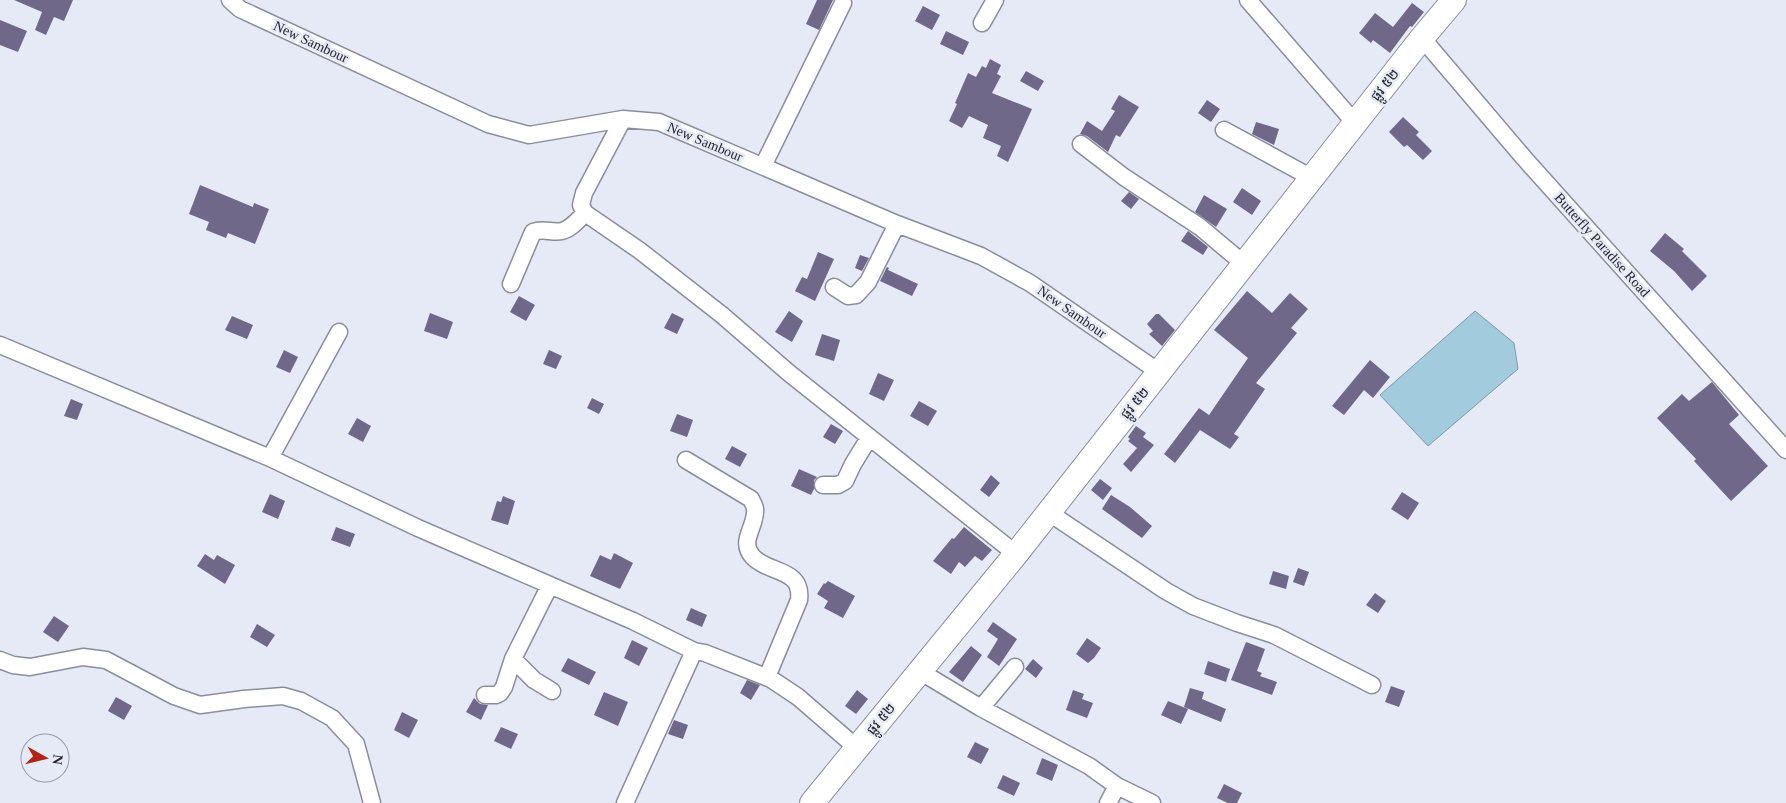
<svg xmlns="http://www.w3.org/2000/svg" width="1786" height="803" font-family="'Times New Roman','Noto Sans Khmer',serif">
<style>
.water{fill:#a2ccde;stroke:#7c9aa8}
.building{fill:#706889}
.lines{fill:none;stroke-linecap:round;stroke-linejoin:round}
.street-casing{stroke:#8b8e9a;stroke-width:19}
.secondary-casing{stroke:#8b8e9a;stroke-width:26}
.street{stroke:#fff;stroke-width:16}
.secondary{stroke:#fff;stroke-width:24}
.labels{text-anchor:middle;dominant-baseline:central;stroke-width:5;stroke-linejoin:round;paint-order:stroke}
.street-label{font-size:14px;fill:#242529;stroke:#e6eaf6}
</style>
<rect width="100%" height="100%" fill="#e6eaf6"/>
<path class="water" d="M1475 311 1514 343 1518 369 1428 446 1380 395Z"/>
<path class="building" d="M14 0H73L64 21 54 17 46 35 35 30 42 12Z
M817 0H833L819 30 806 24Z
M1412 3 1424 12 1412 27 1410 26 1390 53 1373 40 1371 43 1359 33 1375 13 1393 27Z
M923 6 940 15 932 30 915 21Z
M0 20 27 31 18 52 0 45Z
M946 31 969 42 963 55 940 44Z
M990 59 1001 65 997 74 1001 76 992 93 1032 109 1008 162 997 156 1001 146 983 138 988 125 969 116 962 128 949 121 957 104 955 103 968 73 976 77 982 66 986 68Z
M1026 71 1044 81 1038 91 1020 81Z
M1119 95 1139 107 1120 137 1116 135 1108 152 1087 136 1080 134 1087 121 1102 131 1115 111 1111 109Z
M1207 100 1220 109 1211 122 1198 113Z
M1403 117 1419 132 1416 135 1432 151 1423 160 1407 145 1404 147 1389 132Z
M1256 122 1279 129 1274 145 1252 134Z
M200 185 253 207 254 203 269 209 255 244 228 233 226 238 206 230 209 222 189 214Z
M1242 188 1261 201 1252 215 1233 202Z
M1129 192 1139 199 1131 209 1121 201Z
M1204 195 1227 209 1216 227 1195 212Z
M1188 231 1208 247 1203 255 1181 241Z
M1665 233 1684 249 1682 251 1707 276 1692 291 1674 271 1650 251Z
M818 252 834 259 815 301 795 291 802 277 807 279Z
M860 255 869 258 862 271 855 268Z
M887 267 889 268 888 270 918 284 912 296 880 281Z
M1247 291 1272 313 1290 293 1308 309 1291 328 1297 333 1256 383 1265 389 1234 434 1239 437 1230 449 1200 430 1175 463 1164 454 1199 408 1209 415 1248 358 1214 330Z
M519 296 535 305 526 321 510 312Z
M789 311 803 321 792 342 775 332Z
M430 313 453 322 447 339 424 331Z
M672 313 684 319 677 334 664 328Z
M1156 314H1159L1175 330 1162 346 1149 334 1153 331 1147 324Z
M232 316 253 325 247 339 225 330Z
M822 334 840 340 834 361 815 355Z
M284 350 298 357 290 373 276 367Z
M549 350 562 356 556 369 543 364Z
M1370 360 1390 377 1373 398 1364 390 1344 415 1332 406Z
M878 373 894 380 884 401 869 394Z
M1712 382 1739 415 1729 424 1768 466 1731 501 1694 461 1696 459 1657 418 1682 394 1689 401Z
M592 398 604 404 599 414 587 408Z
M71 399 83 404 77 420 64 416Z
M919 401 937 411 928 426 910 416Z
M677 414 693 420 687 437 670 431Z
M357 418 371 426 363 442 348 434Z
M831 424 843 431 835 444 823 437Z
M1136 426 1146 433 1143 437 1154 445 1131 472 1123 464 1137 448 1128 441 1130 439 1128 437Z
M732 446 747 454 740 467 725 459Z
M799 469 817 477 814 480V489L811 495 791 486Z
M991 475 1000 483 989 497 980 490Z
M1100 479 1112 488 1103 500 1091 490Z
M1402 492 1419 503 1408 520 1391 509Z
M270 494 285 501 278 519 262 512Z
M1111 495 1130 507 1152 526 1142 538 1102 509Z
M503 496 515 501 508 525 491 520 497 501 501 502Z
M336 527 355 534 350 547 331 540Z
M964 527 992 550 982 561 975 556 965 567 959 562 951 574 933 561 952 538 954 539Z
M614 553 633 563 620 589 590 576 600 555 611 560Z
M205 554 214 560 217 555 235 565 225 584 197 566Z
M1298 568 1309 572 1304 586 1293 582Z
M1273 571 1289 576 1286 589 1269 584Z
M828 581 855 596 843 618 824 608 828 601 817 594 824 583 825 584Z
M1375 593 1386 601 1378 613 1366 605Z
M691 608 707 615 702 627 686 620Z
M54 616 69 626 58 642 43 632Z
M993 622 1017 639 999 666 987 657 998 639 987 631Z
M257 624 275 635 267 647 250 637Z
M1087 638 1101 648 1094 658 1088 663 1076 654Z
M632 640 648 648 639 666 624 658Z
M1246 642 1265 649 1257 671 1262 673 1260 676 1277 682 1272 695 1231 680Z
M971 646 982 655 963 682 949 672Z
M568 658 596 672 589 685 561 671Z
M1033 659 1043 668 1036 678 1025 669Z
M1208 661 1230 669 1226 682 1204 674Z
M747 680 760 685 751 700 740 693Z
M1391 686 1405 691 1399 707 1385 702Z
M1190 688 1204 692 1202 699 1226 709 1221 722 1184 707Z
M857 690 868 699 856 714 845 706Z
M1073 690 1084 694 1082 699 1093 703 1087 718 1066 710Z
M604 692 628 702 618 726 594 715Z
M116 697 132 706 124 720 108 711Z
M474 698 480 704 488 705 481 720 466 712Z
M1168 701 1188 709 1181 724 1161 715Z
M402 712 418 720 409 738 394 730Z
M674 720 688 725 683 739 668 734Z
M501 727 518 734 511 749 494 741Z
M975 742 989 749 981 764 967 757Z
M1042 758 1058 765 1052 781 1036 774Z
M1003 775 1020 783 1014 796 997 788Z
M1224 784 1242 793 1237 803H1228L1217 798Z"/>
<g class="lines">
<g class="street-casing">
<path id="street" d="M230 0 240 9 488 124 529 135 623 119 659 122 897 224 981 256 1030 283 1159 372
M1248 0 1355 123
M982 23 995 0
M1422 38 1524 158 1786 450
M623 119 584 193 581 205 585 213 639 250 722 315 789 373 1016 554
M1224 130 1312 178
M1081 144 1124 177 1200 227 1244 264
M763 166 843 3
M511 284 533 232C543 228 552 233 562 231 571 229 579 219 585 213
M834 287 848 296 856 295 868 282 897 224
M0 345 270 458 418 528 633 621 694 651 705 653 771 679 798 697 857 748
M270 458 339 332
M686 460 751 499C752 502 755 506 755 509 757 526 738 541 753 557 769 574 803 568 799 600L767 677
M823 485H838L845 481 853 464 869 438
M1048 512 1166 591 1193 606 1237 623 1274 635 1372 685
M513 659 534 680 552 691
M0 660 13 665 30 667 83 657 106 660 174 696 200 705 244 699 283 696 301 701 332 718 356 744 372 803
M921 672 981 708 1089 766 1117 786 1152 803
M485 695H496L500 693 504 687 513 659 550 585
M981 708 1015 667
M625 803 694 651
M1108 803 1117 786"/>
</g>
<g class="secondary-casing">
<path id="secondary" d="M812 803 1016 554 1422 38 1454 0"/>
</g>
<use href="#street" class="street"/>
<use href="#secondary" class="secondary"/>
</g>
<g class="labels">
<g class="street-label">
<text transform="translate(311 42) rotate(25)">New Sambour</text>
<text transform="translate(1385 85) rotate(-52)">ផ្លូវ ៥២</text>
<text transform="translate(705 142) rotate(23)">New Sambour</text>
<text transform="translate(1602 245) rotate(48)">Butterfly Paradise Road</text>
<text transform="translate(1072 312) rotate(35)">New Sambour</text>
<text transform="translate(1135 403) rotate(-51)">ផ្លូវ ៥២</text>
<text transform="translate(881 719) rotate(-50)">ផ្លូវ ៥២</text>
</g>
</g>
<g transform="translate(45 758) rotate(98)"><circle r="24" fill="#e6eaf6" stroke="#989ba4"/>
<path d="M0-4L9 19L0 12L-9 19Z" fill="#b12317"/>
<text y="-8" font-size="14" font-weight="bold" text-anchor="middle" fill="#242529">N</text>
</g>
</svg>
